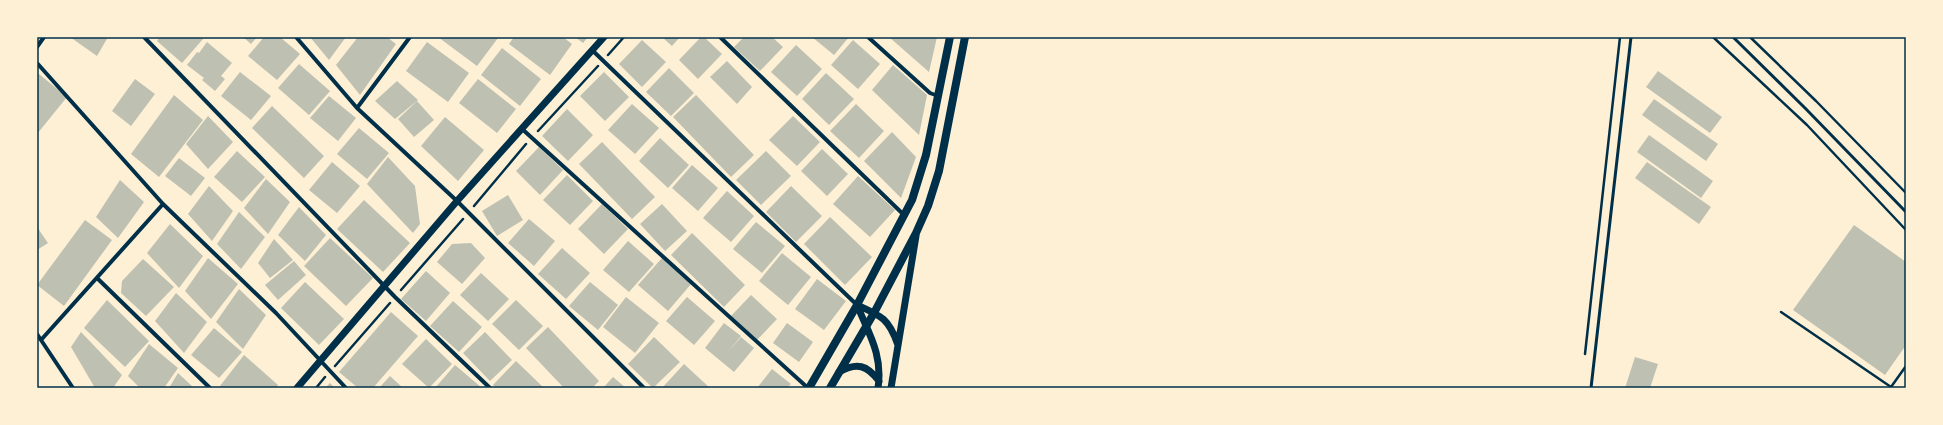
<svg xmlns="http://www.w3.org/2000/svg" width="1943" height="425" font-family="'Alegreya Sans',sans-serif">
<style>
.building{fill:#bec0b2}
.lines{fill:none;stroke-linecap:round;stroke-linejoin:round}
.path{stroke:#003049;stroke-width:2.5}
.service{stroke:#003049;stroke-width:3}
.minor{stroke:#003049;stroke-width:4}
.tertiary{stroke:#003049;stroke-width:7}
.secondary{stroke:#003049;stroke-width:8}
.neatline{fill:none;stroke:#003049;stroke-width:1.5}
</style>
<rect width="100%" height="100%" fill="#fdf0d5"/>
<path class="building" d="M70 37H108L97 56Z
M160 37H201L203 39 182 63 157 41Z
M243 37H257L251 44Z
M264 37H280L300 54 277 80 248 56Z
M310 37H346L329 60Z
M358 37H387L396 44 360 95 336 65Z
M438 37H498V38L477 66Z
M514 37H563L572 44 550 75 509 44Z
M575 37H588L583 43Z
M662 37H680L672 46Z
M701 37H704L722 54 698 79 679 60Z
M744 37H772L783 47 760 71 734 47Z
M812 37H849L834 55Z
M889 37H937L929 72Z
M642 40 666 62 642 87 619 64Z
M853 40 880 64 858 89 831 65Z
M207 42 232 63 221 76 225 79 215 91 202 80 204 78 187 65 197 52 199 53Z
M427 42 469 73 448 102 406 71Z
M796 45 822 69 797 96 771 72Z
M502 48 541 79 520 106 481 75Z
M727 61 752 87 737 104 710 77Z
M299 64 330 91 309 115 278 88Z
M893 65 927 95 919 135 872 90Z
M669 68 694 93 671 116 646 92Z
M1658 71 1722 117 1710 133 1646 87Z
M240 72 271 96 251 120 221 96Z
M604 72 629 97 605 121 580 96Z
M826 73 854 99 829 125 802 99Z
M39 74 67 97 37 134V76Z
M135 79 155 94 131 126 112 111Z
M478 79 516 109 497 133 459 103Z
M397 81 418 100 395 119 375 101Z
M174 95 203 120 159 177 131 154Z
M696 95 754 155 731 177 673 117Z
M329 96 356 118 338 141 310 118Z
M1654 99 1718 144 1706 161 1642 115Z
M417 101 434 120 414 137 398 119Z
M632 104 659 128 635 154 608 130Z
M856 104 884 131 859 158 830 131Z
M272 106 324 156 304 178 252 128Z
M567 109 593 135 568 161 542 136Z
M208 116 233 142 208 169 186 144Z
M793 116 820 142 797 166 769 140Z
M445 117 484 150 458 181 421 146Z
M359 128 389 153 367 179 337 154Z
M892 132 916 157 901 198 864 161Z
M1649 135 1713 181 1701 198 1637 152Z
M660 138 689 165 668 188 639 161Z
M602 142 655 197 632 219 579 164Z
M539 147 563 170 540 195 516 171Z
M822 149 848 174 827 196 801 171Z
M237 151 265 177 242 202 214 177Z
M766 151 791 176 761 205 736 180Z
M388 157 415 186 420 224 413 233 367 184Z
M179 158 205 178 191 196 165 176Z
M332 162 360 186 337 213 309 190Z
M1647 162 1711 207 1699 224 1635 178Z
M692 165 718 188 698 211 672 188Z
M567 175 593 201 570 225 543 200Z
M858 176 895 210 870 237 833 204Z
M266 179 290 202 268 234 244 208Z
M120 180 144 202 118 238 96 217Z
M209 186 233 211 212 241 188 214Z
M791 186 822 216 796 242 766 212Z
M727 191 754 216 731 242 703 218Z
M508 195 523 220 497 236 482 211Z
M364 200 410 243 383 272 337 229Z
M602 204 628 229 604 254 578 229Z
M662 204 687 231 665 251 640 224Z
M299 207 326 235 305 261 278 235Z
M239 212 265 237 241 269 217 244Z
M830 217 872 257 845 285 804 244Z
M529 219 555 241 534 266 508 243Z
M85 220 112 240 64 306 37 285Z
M756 222 785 246 762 273 733 249Z
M170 224 203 256 179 288 147 253Z
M1854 225 1906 262V345L1885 375 1793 310Z
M37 227 48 243 37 250Z
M692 233 745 285 724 307 671 255Z
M330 238 373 278 346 306 304 266Z
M274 239 293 260 270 278 258 263Z
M628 241 654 264 629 292 603 270Z
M471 243 485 258 462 284 437 262 452 244Z
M562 248 590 273 566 299 538 274Z
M782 253 811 277 788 305 759 281Z
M208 258 238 284 211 319 185 291Z
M662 258 692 283 668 311 638 285Z
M143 259 174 287 146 316 121 293 122 281Z
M294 261 306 275 278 300 265 285Z
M426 271 450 293 426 321 401 299Z
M481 273 509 299 488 321 460 295Z
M817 279 846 301 824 330 795 309Z
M305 282 344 319 319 345 281 308Z
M590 282 618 305 598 330 569 306Z
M239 289 266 315 243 349 216 322Z
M176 293 207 322 184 353 155 321Z
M751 295 777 319 757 340 731 316Z
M626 297 659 323 635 353 603 327Z
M687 297 715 321 694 345 666 321Z
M107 300 149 341 125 367 84 328Z
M516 300 543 326 519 350 492 324Z
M453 301 482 327 459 352 430 326Z
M391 312 418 336 373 388H358L339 372Z
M724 323 741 336 728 352 741 337 754 348 734 372 705 348Z
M787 323 813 342 799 362 773 343Z
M548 327 599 381 592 388H564L526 348Z
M214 328 242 352 219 378 191 355Z
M81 332 122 375 113 388H95L71 347Z
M485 332 512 360 490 381 463 353Z
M654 337 680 362 653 388 628 364Z
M426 339 452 364 429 388 402 364Z
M149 344 178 368 164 388H140L128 376Z
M244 355 278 385 276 388H222L220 386Z
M1635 357 1658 364 1650 388H1625Z
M516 361 543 387 542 388H496L493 385Z
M684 364 710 388H662Z
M455 365 482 388H435Z
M772 369 791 384 787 388H757Z
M178 373 194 388H169Z
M390 376 403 388H379Z
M613 377 626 388H603Z
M330 383 335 388H325Z"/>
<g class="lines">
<path class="path" d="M1713 37 1807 125 1906 230
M1750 37 1816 101 1906 193
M608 55 624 37
M538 131 598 66
M474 206 526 144
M401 290 463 219
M1781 312 1891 387 1906 366
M1585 354 1620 37
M335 366 390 303
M316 388 325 377"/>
<path class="service" d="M1733 37 1806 109 1906 212
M1591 388 1631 37"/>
<path class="minor" d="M144 37 395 297 490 388
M296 37 357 108 457 201 644 388
M720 37 904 215
M868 37 930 93 938 96
M37 47 44 37
M592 50 857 305
M37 63 163 204 276 313 346 388
M357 108 410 37
M521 128 808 388
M97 278 210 388
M37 334 73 388
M41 340 163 204"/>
<path class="tertiary" d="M857 305C869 334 883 355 878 388
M857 305C882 316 889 319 898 345
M839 372C857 362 867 365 879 381
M297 388 457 201 604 37
M891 388 916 236"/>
<path class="secondary" d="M809 388 857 305 912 200 926 155 950 37
M830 388 874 313 916 233 928 206 939 171 965 37"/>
</g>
<rect width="1943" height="425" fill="none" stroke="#fdf0d5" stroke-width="76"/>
<rect x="38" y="38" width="1867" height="349" class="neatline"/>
</svg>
